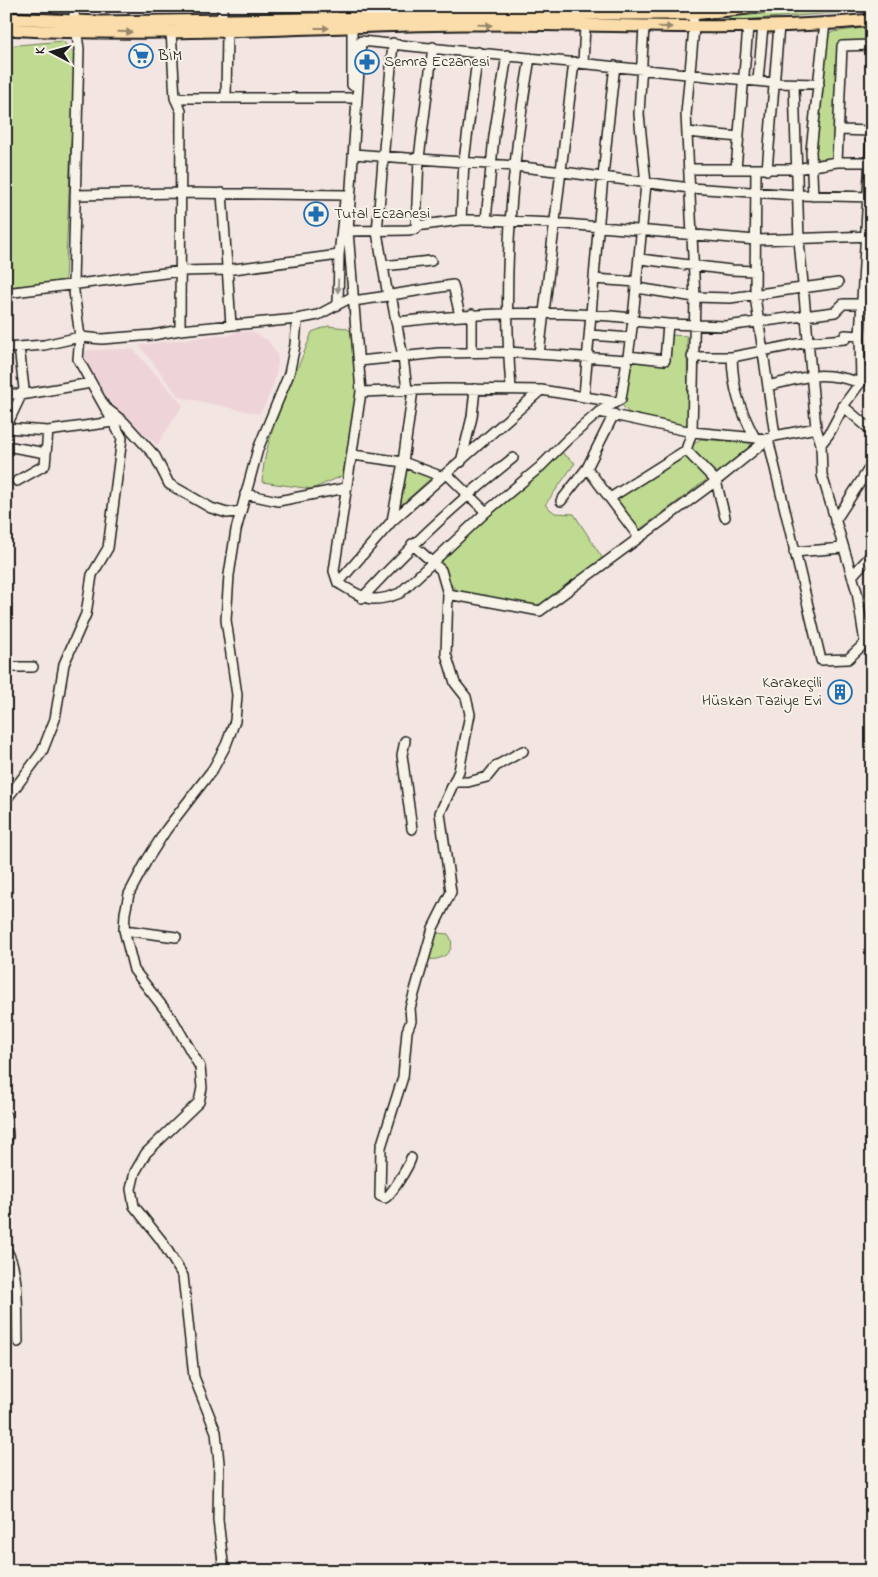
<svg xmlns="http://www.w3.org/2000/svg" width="878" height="1577" font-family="'Indie Flower',sans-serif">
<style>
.built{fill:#eed4d9}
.green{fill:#bfdb92;stroke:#6e7c57}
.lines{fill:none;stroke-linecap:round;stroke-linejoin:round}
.minor-casing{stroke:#1c1c1c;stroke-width:12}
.major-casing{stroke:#1c1c1c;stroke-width:15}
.minor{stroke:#f7f3e8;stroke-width:9}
.major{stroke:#fbddab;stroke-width:11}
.oneway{fill:#97866b}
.oneway2{fill:#94928c}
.labels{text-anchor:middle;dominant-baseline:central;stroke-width:4;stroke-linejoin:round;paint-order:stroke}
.poi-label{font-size:16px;fill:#1c1c1c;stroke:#f7f3e8;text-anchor:start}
</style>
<rect width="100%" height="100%" fill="#f3e5e1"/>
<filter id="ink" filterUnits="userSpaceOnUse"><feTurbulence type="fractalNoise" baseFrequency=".02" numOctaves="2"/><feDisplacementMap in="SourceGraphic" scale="10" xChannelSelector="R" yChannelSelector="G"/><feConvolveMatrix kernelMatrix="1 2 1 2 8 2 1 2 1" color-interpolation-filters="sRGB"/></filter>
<g filter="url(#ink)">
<path class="built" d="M238 331 253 332 268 340 277 354 278 363 274 383 265 405 259 414 179 397 139 345 212 336H228Z
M133 349 183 405 157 445 113 407 81 354 88 350Z"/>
<path class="green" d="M792 6H865L862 11 727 21 726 18 729 14Z
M870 27V43L839 46 834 160 814 159 813 145 818 128 825 33Z
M63 41 75 55 65 282 6 287V46Z
M328 326 346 328 355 335 359 390 350 445 342 476 312 489 262 482C264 433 295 379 312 332Z
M670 335 687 336 688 426 629 413 621 404 630 360 668 362Z
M700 439 750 443 752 449 715 475 690 448Z
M561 452 575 463 545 505 555 513 574 514 603 559 537 608 458 591 449 583 439 561 475 526Z
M685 454 709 478 639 530 614 499Z
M406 469 431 478 399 507Z
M437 933 448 934C459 948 443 962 428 959Z"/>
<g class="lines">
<g class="minor-casing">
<path id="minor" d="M333 18 334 6
M221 20 223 6
M171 31 175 98 181 111 180 330
M393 43 377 232 388 296 391 295 403 357 407 390
M583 63 585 26
M758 80 763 26
M352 85V28
M175 98H351
M226 98 227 30
M840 130 870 131
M687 132 739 137
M353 154 515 166 690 188 796 195 872 197
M837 162 842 46 872 45
M690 169H796L837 162H872
M736 169 748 27
M756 169 755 296 775 436
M767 170 779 26
M222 193 231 325
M75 195 179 193 345 195
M813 196 811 151 825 22
M461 220 464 161 478 52
M486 220 494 136 507 55
M416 226 419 158 433 47
M348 231 408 230 416 229V226L461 220H486L553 223 756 240 872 236
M640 259 731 270 755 271
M383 266 431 261
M594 279 637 282
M637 288 695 297 730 298 838 283
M6 293 181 271 226 270 339 255
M391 295 453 285 460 316
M353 301 388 296
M338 304 339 255 345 200
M396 322C475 313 553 309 633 318
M668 324 726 326 835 312 843 304H872
M590 335 631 338
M6 348 44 345 80 337 102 339 153 335 180 330 297 319 318 315 352 297
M472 352V314
M539 354 574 62
M628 356 633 321
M692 357H732L808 342 845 339V335L860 336
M732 357C733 391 740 409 755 438
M359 361 439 353 508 352 627 360 628 356 665 360 668 324 633 321V318L646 184 639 114 644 26
M768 386C807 376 821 370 861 383L860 336 872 122
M511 388C502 278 511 167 530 58
M413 390 403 462 443 477
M361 392 445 389 541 390
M6 393 21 395 91 383
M584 395C594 286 601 175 615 66
M616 402 621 399 627 360
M843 406 872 431
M106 408 124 422 155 456 169 484 211 508 227 513 241 511
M599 412 692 432 768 439 821 660 848 659 865 643 857 592 822 475 821 444 816 428 799 240 794 84
M614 414 587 468 638 536
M6 427 24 389 19 347
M6 428 48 431
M821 444 829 434 846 402 872 367
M6 446 46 453
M686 450 716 481 725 517
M353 455 403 462 392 521 338 583C363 598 371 605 400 593L486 512 540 467 568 439 599 412 616 402 541 390 392 521
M461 462 472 417 475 389
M447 474 486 512
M17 481 45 465 48 431 113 422
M245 494 278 501 346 488
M610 498 686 450 692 432 695 297 686 114 694 28 692 6
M561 501 587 468
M835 521 872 464
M794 552 843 548
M852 576 872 554
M338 583 334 571 361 392 348 231 361 41 775 83 819 84
M448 594 540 611 716 481 768 439 775 436 816 428
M362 598C411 545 457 502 513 458
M6 667H33
M405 741 402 755 412 829
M454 782H468L487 777 496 766 523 751
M6 800 42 752 55 719 64 664 86 614 92 575 108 548 122 438 78 359 80 337 73 284 79 49 73 6
M124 930 176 937
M6 1116 8 1136 6 1143
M411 1158C409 1166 391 1195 385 1198L380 1196 381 1147 403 1077 407 1031 411 1021 410 1008 433 928 451 892 440 813 459 771 470 714 466 697 455 683 446 654 448 594 441 570 412 544
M6 1250C20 1268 17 1319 18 1342
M224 1571 218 1520 219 1463 216 1432 194 1377 183 1276 161 1240 134 1206 131 1189 135 1172 146 1153 199 1102 202 1088 200 1067 173 1020 134 970 124 930 125 913 129 894 147 860 166 830 213 769 226 745 235 721 237 695 226 620 229 575 236 530 258 449 289 374 295 345 297 319"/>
</g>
<g class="major-casing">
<path id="major" d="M6 18 99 22 362 18 457 14H692L767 6
M6 29C158 38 311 26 463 24 600 23 736 33 872 20"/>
</g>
<use href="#minor" class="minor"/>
<use href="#major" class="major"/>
</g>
<defs><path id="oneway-solid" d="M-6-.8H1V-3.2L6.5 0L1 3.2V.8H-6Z" transform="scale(1.25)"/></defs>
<g class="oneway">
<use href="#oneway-solid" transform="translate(485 25) rotate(1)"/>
<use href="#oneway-solid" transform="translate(665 27) rotate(2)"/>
<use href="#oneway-solid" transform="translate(322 28)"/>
<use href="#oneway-solid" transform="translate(125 32) rotate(1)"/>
</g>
<use class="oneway2" href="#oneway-solid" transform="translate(338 286) rotate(91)"/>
</g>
<defs>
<g id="supermarket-ring" transform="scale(1.25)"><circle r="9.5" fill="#f7f3e8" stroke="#1f6fb2" stroke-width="1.5"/><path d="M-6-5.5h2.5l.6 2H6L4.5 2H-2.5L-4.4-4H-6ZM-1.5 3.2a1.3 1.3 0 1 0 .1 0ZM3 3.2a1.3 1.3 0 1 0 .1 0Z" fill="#1f6fb2"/></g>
<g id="pharmacy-ring" transform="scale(1.25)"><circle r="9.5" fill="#f7f3e8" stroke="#1f6fb2" stroke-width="1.5"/><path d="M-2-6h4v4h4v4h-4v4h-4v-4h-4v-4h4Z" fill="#1f6fb2"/></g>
<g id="building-ring" transform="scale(1.25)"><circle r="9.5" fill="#f7f3e8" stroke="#1f6fb2" stroke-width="1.5"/><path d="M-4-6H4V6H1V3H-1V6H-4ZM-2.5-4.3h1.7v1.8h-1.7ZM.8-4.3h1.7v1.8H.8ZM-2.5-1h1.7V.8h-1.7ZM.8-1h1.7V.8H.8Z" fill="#1f6fb2"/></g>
</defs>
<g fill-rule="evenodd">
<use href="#supermarket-ring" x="141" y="56"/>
<use href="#pharmacy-ring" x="367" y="62"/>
<use href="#pharmacy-ring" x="316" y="214"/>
<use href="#building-ring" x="840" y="692"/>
</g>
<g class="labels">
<g class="poi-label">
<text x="158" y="56">BİM</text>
<text x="384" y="62">Semra Eczanesi</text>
<text x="334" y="214">Tutal Eczanesi</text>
<text x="822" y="683" text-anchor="end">Karakeçili<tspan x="822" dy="18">Hüskan Taziye Evi</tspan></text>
</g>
</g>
<rect width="878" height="1577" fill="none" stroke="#f7f3e8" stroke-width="25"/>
<rect x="12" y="12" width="853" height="1552" fill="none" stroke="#1c1c1c" stroke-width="2" filter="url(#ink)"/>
<g transform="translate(52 52) rotate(276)" stroke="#f7f3e8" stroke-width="4" paint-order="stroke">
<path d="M0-4L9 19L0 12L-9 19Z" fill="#1c1c1c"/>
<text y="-8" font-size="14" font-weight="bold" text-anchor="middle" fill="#1c1c1c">K</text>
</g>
</svg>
